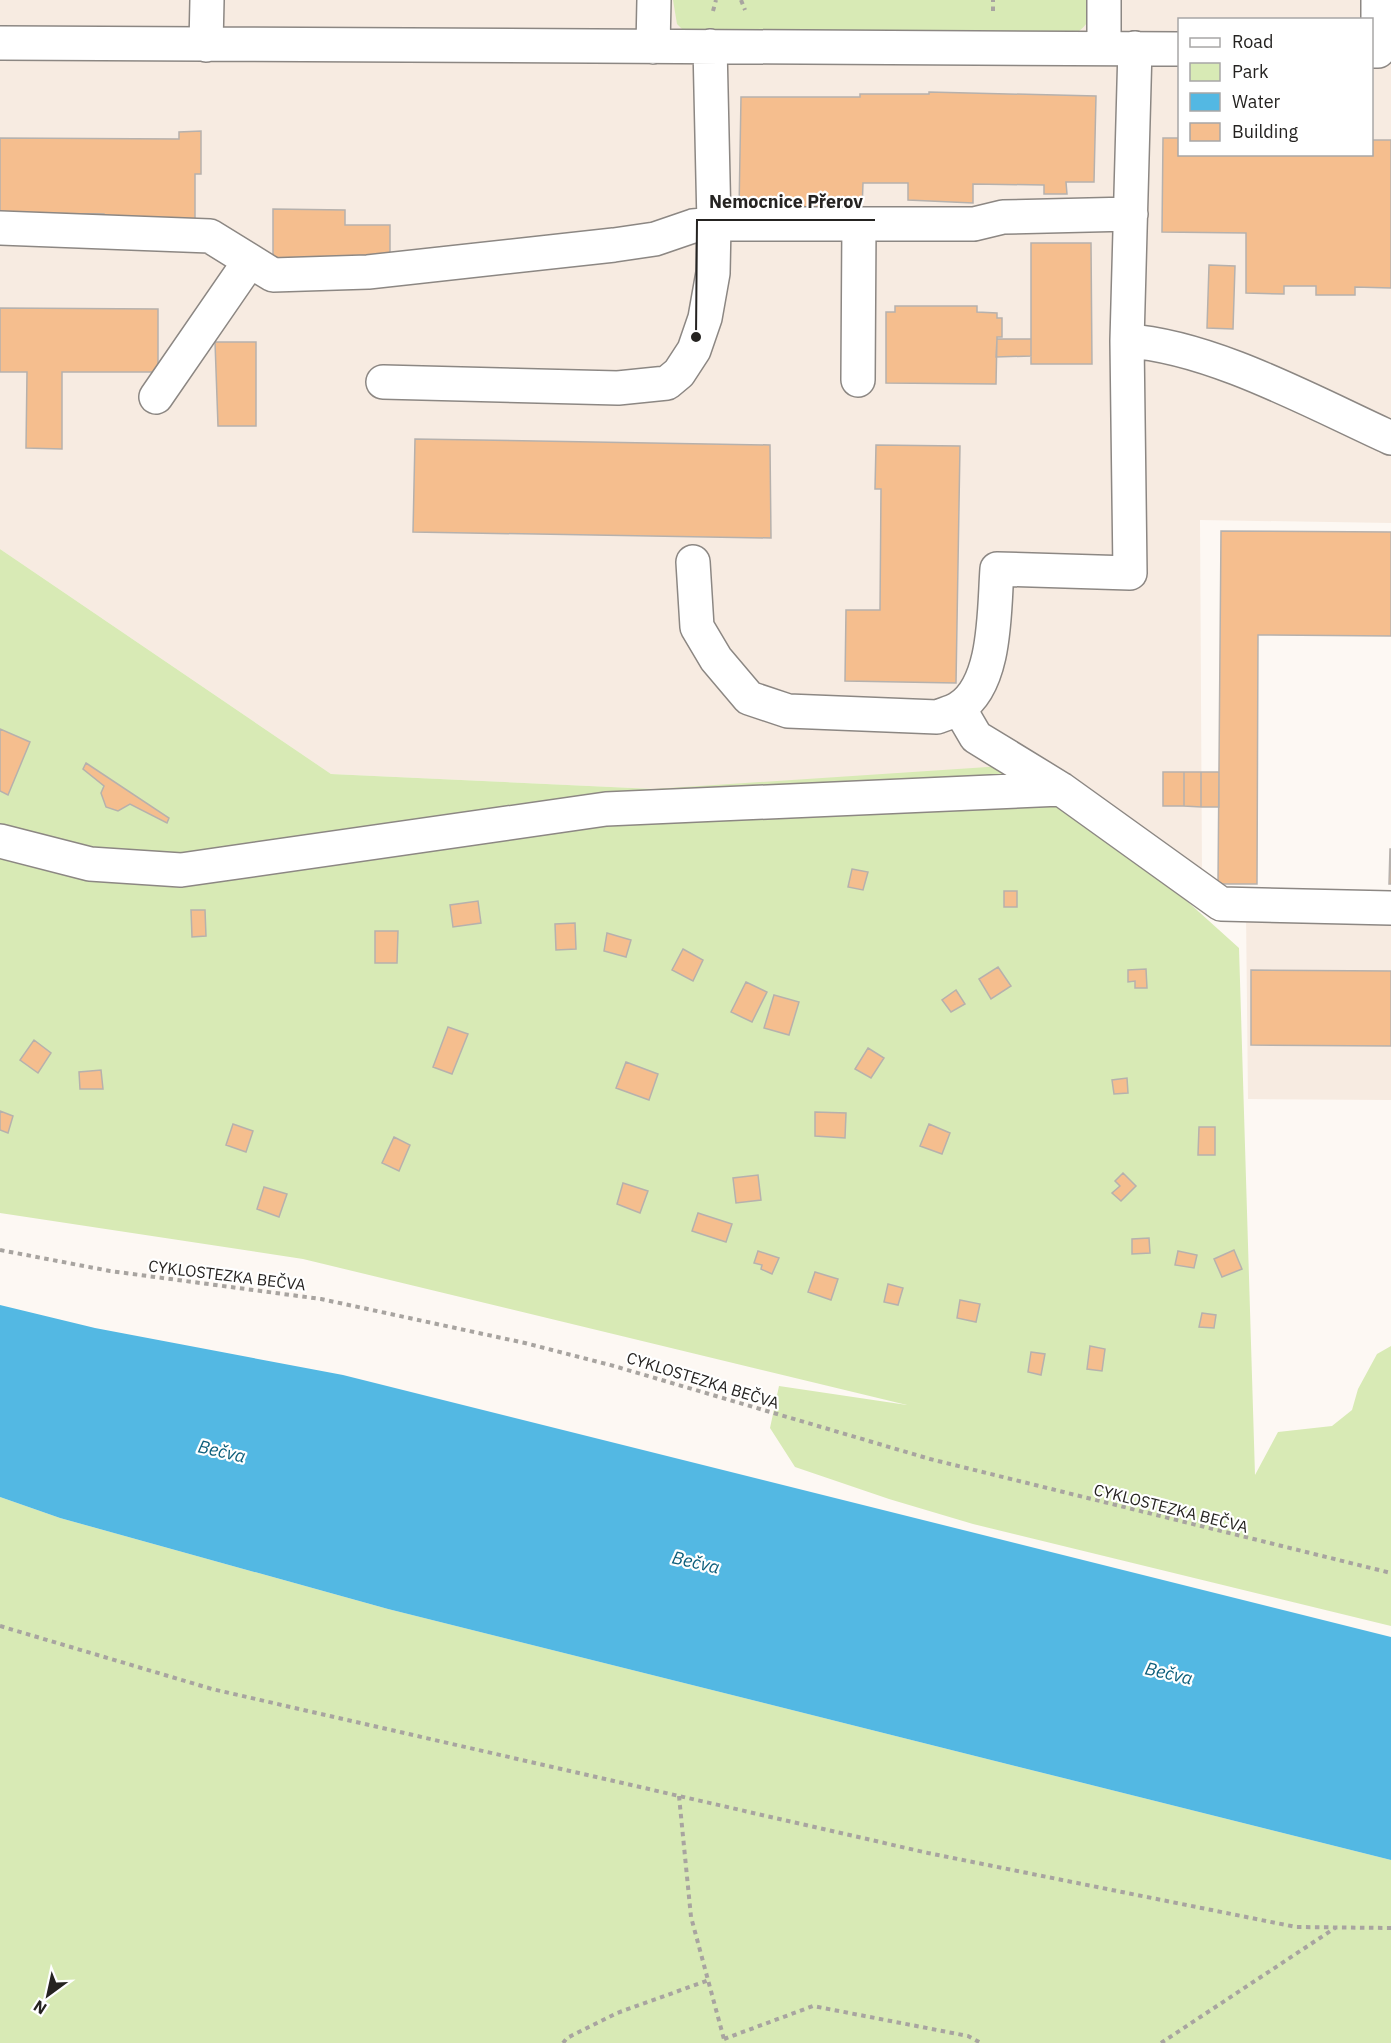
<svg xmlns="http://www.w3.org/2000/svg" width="1391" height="2043" font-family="'IBM Plex Sans',sans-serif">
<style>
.built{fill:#f7ebe1;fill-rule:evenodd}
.green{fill:#d8eab5}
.water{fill:#53b8e3}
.building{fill:#f5be8e;stroke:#b6b1ad;stroke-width:1.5}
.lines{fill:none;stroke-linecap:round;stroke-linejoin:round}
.minor-casing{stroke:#8c8783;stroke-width:36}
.path{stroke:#a8a4a0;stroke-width:4;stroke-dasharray:4.5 4.5;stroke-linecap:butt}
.minor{stroke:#fff;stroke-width:33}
.labels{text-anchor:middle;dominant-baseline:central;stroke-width:4.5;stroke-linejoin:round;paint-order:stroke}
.street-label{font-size:16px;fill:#252321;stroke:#fff}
.water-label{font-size:18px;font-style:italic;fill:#0c5e7b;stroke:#fff}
.leader{fill:none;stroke:#252321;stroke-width:2}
.callout-dot{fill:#252321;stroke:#fff;stroke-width:2}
.callout-label{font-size:18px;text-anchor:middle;font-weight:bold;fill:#252321;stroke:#fff;stroke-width:4.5;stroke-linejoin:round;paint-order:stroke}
</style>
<rect width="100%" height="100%" fill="#fdf8f3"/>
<path class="built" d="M0 0H1391V523L1200 520 1202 874 654 789 331 774 0 549ZM1180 20H1372V154H1180Z
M1246 912 1391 916V1100L1248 1099Z"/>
<path class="green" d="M673 0H1093C1093 22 1083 30 1065 40L685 32 677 24Z
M0 549 331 774 654 789 1035 764 1239 948 1255 1475 1278 1432 1332 1426 1352 1410 1358 1389 1377 1354 1391 1346V1626L973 1524 889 1499 795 1467 770 1428 779 1386 907 1405 303 1259 0 1213Z
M0 1497 60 1518 388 1609 1391 1860V2043H0Z"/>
<path class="water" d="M0 1305 95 1328 343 1375 1391 1637V1860L388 1609 60 1518 0 1497Z"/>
<path class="building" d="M929 92 1096 96 1094 182H1066L1067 194H1044V185L973 184V203L908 200V183H863L862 210H739L741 97H860V94H929Z
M201 131V174H195V223L104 222V214L14 213 0 221V138L179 139V132Z
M1163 138H1180V154H1372V140H1391V288L1355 287V295H1316V286H1284V294L1246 293V233L1162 232Z
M273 209 345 210V225H390V255L345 256V261L273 262Z
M1031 243H1091L1092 364H1031Z
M1209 265 1235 266 1233 329 1207 328Z
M895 306H977V312L997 313V318H1002V337H997L996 384 886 383V312H895Z
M0 308 158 309V372H62V449L26 448 27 372H0Z
M997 339H1031V356L996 357Z
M215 342H256V426H218Z
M415 439 770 445 771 538 413 532Z
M876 445 960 446 956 683 845 681 846 610H880L881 489H875Z
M1221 531 1391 532V636L1258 635 1257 884H1218Z
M0 729 30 742 8 795 0 791Z
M86 763 169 818 167 823 130 804 118 811 106 807 101 793 104 786 83 769Z
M1163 772H1184V806H1163Z
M1184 772H1201V807L1184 806Z
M1201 772H1219V807H1201Z
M1390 849H1391V884H1389Z
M852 869 868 872 863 890 848 887Z
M1004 891H1017V907H1004Z
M478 901 481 923 453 927 450 905Z
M191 910H205L206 936 192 937Z
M575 923 576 949 556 950 555 924Z
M375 931H398L397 963H375Z
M607 933 631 940 626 957 604 951Z
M683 949 703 960 693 981 672 970Z
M998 967 1011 986 991 999 979 979Z
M1146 969 1147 988H1135V981L1128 982V970Z
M1251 970 1391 971V1046L1251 1045Z
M746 982 767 992 752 1022 731 1012Z
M956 990 965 1004 951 1012 942 1000Z
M774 995 799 1002 789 1035 764 1028Z
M448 1027 468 1034 452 1074 433 1067Z
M34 1040 51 1053 38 1073 20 1060Z
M868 1048 884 1058 871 1078 855 1069Z
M626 1062 658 1074 649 1100 616 1088Z
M101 1070 103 1089H80L79 1072Z
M1127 1078 1128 1093 1114 1094 1112 1080Z
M0 1111 13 1116 8 1133 0 1130Z
M815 1112 846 1113 845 1138 815 1136Z
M233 1124 253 1131 246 1152 226 1145Z
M929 1124 950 1133 942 1154 920 1146Z
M1199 1127H1215V1155H1198Z
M394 1137 410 1145 399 1171 382 1163Z
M1123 1173 1136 1186 1121 1201 1112 1193 1120 1186 1115 1181Z
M758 1175 761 1200 736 1203 733 1178Z
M623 1183 648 1191 640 1213 617 1204Z
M264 1187 287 1194 279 1217 257 1209Z
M698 1213 732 1224 726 1242 692 1231Z
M1149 1238 1150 1253 1132 1254V1239Z
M1234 1250 1242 1269 1222 1277 1214 1259Z
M758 1251 779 1258 772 1274 761 1269 762 1265 754 1263Z
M1178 1251 1197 1255 1194 1268 1175 1265Z
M815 1272 838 1279 831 1300 808 1292Z
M888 1284 903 1288 898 1305 884 1302Z
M960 1300 980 1304 976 1322 957 1318Z
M1202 1313 1216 1315 1214 1328 1199 1327Z
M1090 1346 1105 1349 1102 1371 1087 1369Z
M1031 1352 1045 1354 1041 1375 1028 1372Z"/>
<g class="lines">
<g class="minor-casing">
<path id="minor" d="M0 43 1180 49
M206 45 207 0
M710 46 714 224H974L1003 217 1131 214
M653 47 654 0
M1104 48V0
M1372 51H1378V0
M0 228 210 236 273 275 368 272 614 245 655 239 693 226 714 224 713 273 705 318 694 350 679 373 667 383 618 388 383 382
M1127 341C1211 346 1314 403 1391 438
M858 380 859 224
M156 397 249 262
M693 562 697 627 716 659 749 698 788 711 937 717C944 714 953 712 959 708 997 684 994 609 997 569L1130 573 1127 341 1135 48
M959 708 976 737 1061 789 1221 904 1391 908
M0 841 90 864 181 870 606 809 1061 789"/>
</g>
<path class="path" d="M741 0 745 10
M713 11 716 0
M993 11V0
M0 1250 110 1271 321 1299 525 1343 614 1366 930 1459 1391 1573
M0 1626 212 1689 928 1853 1296 1927 1391 1928
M679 1796 691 1917 725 2043
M724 2039 813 2006 968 2036 981 2043
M563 2043 567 2038 617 2013 709 1980
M1161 2043 1335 1928"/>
<use href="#minor" class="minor"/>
</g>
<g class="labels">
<g class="street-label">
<text transform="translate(227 1275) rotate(7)">CYKLOSTEZKA BEČVA</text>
<text transform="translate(703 1380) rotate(17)">CYKLOSTEZKA BEČVA</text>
<text transform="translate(1171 1508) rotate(14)">CYKLOSTEZKA BEČVA</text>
</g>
<g class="water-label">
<text transform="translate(222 1451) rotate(13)">Bečva</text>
<text transform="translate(696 1562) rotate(13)">Bečva</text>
<text transform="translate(1169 1673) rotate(13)">Bečva</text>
</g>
</g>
<path class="leader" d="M696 337L697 220H875"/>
<circle class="callout-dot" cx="696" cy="337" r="6"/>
<g class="callout-label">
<text x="786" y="208">Nemocnice Přerov</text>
</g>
<rect x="1178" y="18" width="195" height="138" fill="#ffffff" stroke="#a8a7a6" stroke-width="1.5"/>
<rect x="1190" y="38" width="30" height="9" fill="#ffffff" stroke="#a8a7a6" stroke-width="1.5"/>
<text x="1232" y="48" font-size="18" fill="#252321">Road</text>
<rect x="1190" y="63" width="30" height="18" fill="#d8eab5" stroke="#a8a7a6" stroke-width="1.5"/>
<text x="1232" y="78" font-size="18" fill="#252321">Park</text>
<rect x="1190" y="93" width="30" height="18" fill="#53b8e3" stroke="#a8a7a6" stroke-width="1.5"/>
<text x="1232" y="108" font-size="18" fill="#252321">Water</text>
<rect x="1190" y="123" width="30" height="18" fill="#f5be8e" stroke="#a8a7a6" stroke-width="1.5"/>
<text x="1232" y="138" font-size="18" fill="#252321">Building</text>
<g transform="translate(48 1995) rotate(213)" stroke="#ffffff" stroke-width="4.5" paint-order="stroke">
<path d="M0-4.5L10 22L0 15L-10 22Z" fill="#252321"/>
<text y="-9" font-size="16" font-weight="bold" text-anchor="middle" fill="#252321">N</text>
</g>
</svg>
